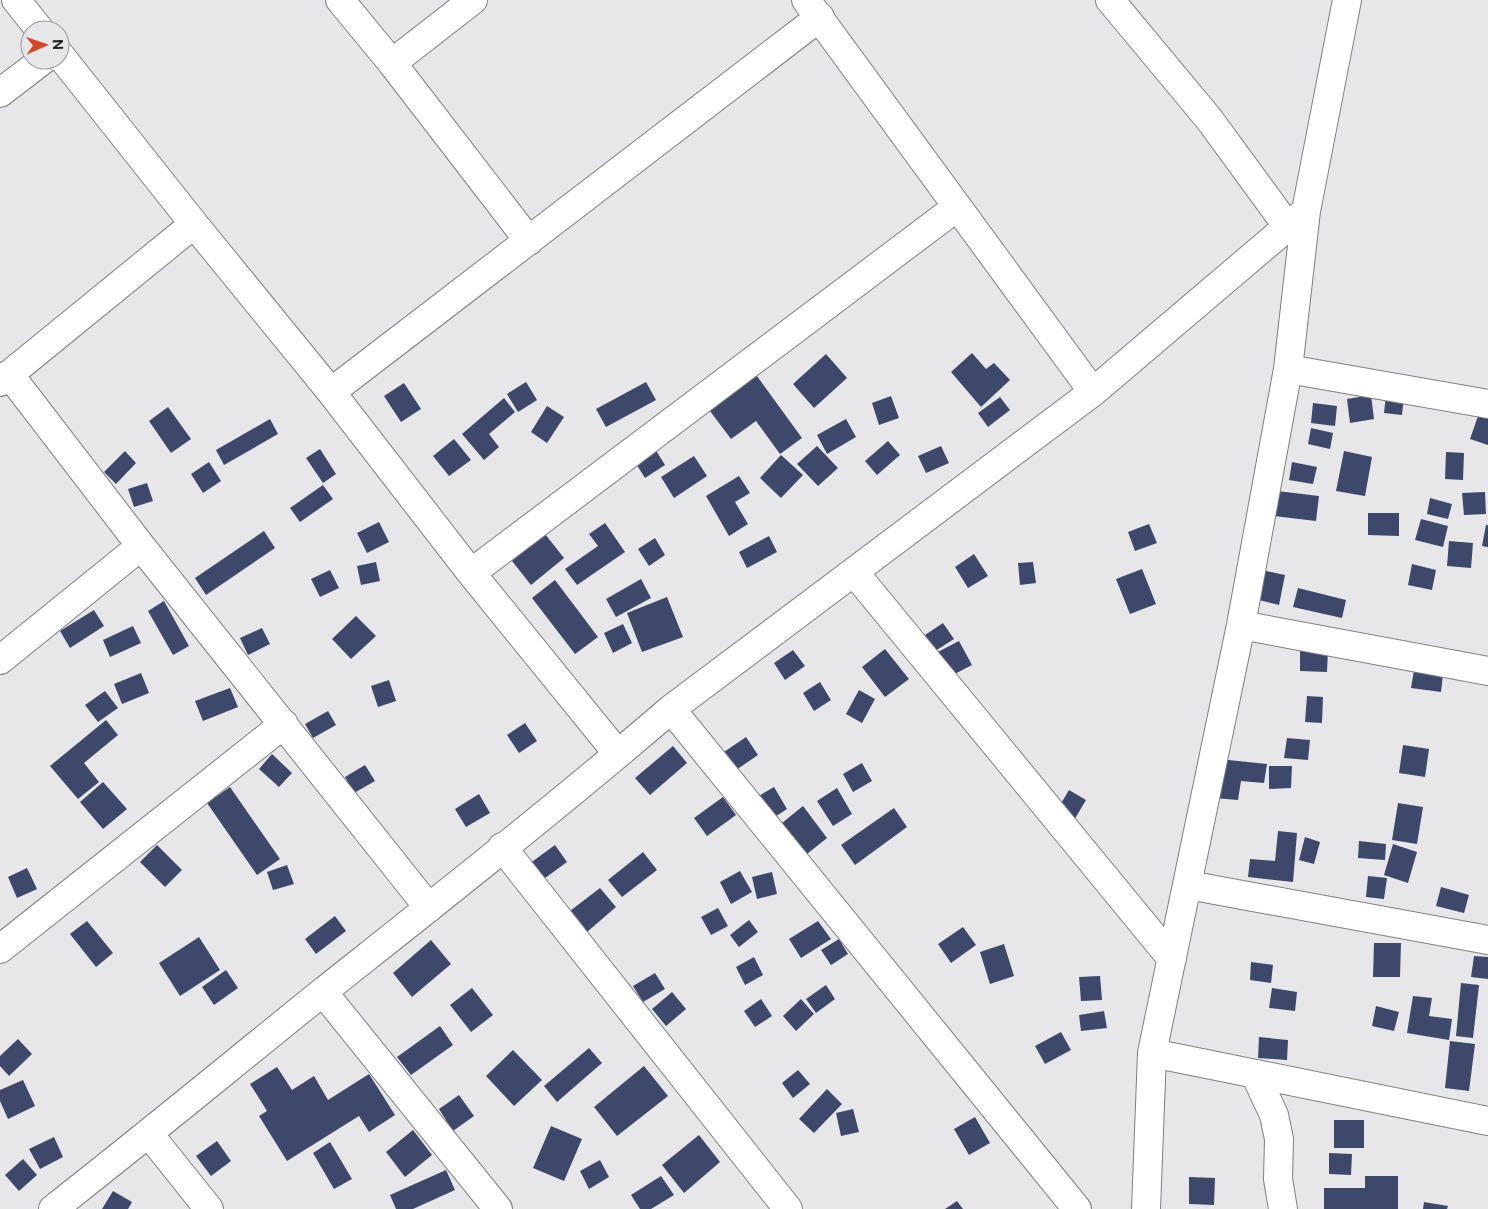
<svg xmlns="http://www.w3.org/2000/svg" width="1488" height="1209" font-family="'Public Sans',sans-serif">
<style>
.building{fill:#3d486a}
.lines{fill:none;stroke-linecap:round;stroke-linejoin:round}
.minor-casing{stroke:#7e7f80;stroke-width:30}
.minor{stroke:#fff;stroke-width:28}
</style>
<rect width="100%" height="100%" fill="#e7e7e9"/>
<path class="building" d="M972 353 986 369 994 363 1010 380 981 407 951 372Z
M826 354 847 378 814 408 793 384Z
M754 372 802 438 780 454 756 421 731 439 707 407Z
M526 382 537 400 518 412 507 394Z
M646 382 656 400 606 427 596 409Z
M404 383 421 409 401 422 384 396Z
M1371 395 1374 419 1350 423 1347 399Z
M1386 395 1404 397 1402 415 1384 413Z
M891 396 899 418 879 425 872 403Z
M1000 397 1010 410 988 427 978 413Z
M504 398 515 412 489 434 499 447 484 460 462 434Z
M1313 403 1337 406 1335 426 1311 423Z
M547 406 564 417 547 443 531 432Z
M168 407 191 439 171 453 149 421Z
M1478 416 1488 419V445L1470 439Z
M270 419 278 434 224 465 216 450Z
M846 419 856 437 827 454 817 435Z
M1311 428 1333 433 1330 449 1308 444Z
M454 439 471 460 449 476 433 456Z
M888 441 900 455 877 475 865 461Z
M817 446 838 468 818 486 797 464Z
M941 446 949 463 926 473 918 456Z
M320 449 336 474 323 483 306 458Z
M655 449 665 465 645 478 635 462Z
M125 451 136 463 116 484 104 472Z
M1344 451 1372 457 1365 496 1336 491Z
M1446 452 1464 453 1463 480 1445 479Z
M781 455 803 475 781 498 760 478Z
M694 456 707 476 674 498 661 477Z
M209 462 221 481 203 493 191 474Z
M1292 462 1317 467 1313 484 1289 480Z
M739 476 750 493 735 502 748 524 729 536 706 496Z
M147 483 153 501 134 507 128 489Z
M323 485 333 499 300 522 290 508Z
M1277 491 1319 496 1316 521 1274 516Z
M1485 492 1486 514 1464 515 1462 493Z
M1430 498 1452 504 1448 519 1427 514Z
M1368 513H1399V536L1368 535Z
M1421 519 1448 526 1443 547 1415 540Z
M379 522 389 542 367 553 357 533Z
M605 523 625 552 577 585 565 569 598 546 589 534Z
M1149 524 1157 543 1135 551 1128 532Z
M1486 525H1488V547L1482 546Z
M264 531 275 548 206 595 195 578Z
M545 534 564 558 531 585 512 561Z
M769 536 777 552 747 568 739 552Z
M655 538 665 555 649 566 638 549Z
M1449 541 1473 543 1471 568 1447 566Z
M974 554 988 576 968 588 955 567Z
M376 562 380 581 361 585 357 566Z
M1033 562 1036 583 1020 585 1018 563Z
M1412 564 1436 570 1432 590 1408 585Z
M1142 569 1156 604 1130 614 1116 579Z
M1257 569 1285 575 1279 605 1251 598Z
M330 570 339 588 320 597 311 579Z
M641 579 651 598 616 617 606 599Z
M555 580 598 637 575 654 532 598Z
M1298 588 1346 600 1342 618 1293 607Z
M667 597 683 637 642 652 627 613Z
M164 601 189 646 173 655 148 611Z
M94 610 104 626 70 648 60 631Z
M356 616 376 636 351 659 332 639Z
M943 623 954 639 932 653 922 637Z
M623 624 632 643 613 653 604 633Z
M133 626 141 643 110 657 103 640Z
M262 628 270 644 248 655 240 638Z
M959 641 972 665 947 678 934 654Z
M885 649 909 679 885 697 862 667Z
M1300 649 1328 650 1327 672 1300 671Z
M793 650 805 666 785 680 774 663Z
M1414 670 1443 674 1441 692 1411 688Z
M141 673 149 693 122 704 114 684Z
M389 680 396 701 378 707 371 686Z
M820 682 831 700 814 711 803 693Z
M230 688 238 707 203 721 195 701Z
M859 690 875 699 862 723 846 714Z
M105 691 118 708 98 722 85 705Z
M1307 696 1323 697 1322 723 1305 722Z
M328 711 336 725 313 738 305 724Z
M106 720 118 735 84 763 99 782 78 799 50 766Z
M525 723 537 741 519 753 507 735Z
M746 737 758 755 736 770 724 752Z
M1287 738 1310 740 1308 760 1284 758Z
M1403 745 1429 749 1425 777 1399 773Z
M673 746 687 763 650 795 635 778Z
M272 754 292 773 279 787 259 769Z
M1219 759 1267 764 1264 783 1241 781 1238 800 1214 798Z
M862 763 872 781 853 792 843 774Z
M365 765 375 781 354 793 345 777Z
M1269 766H1292L1291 788 1269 789Z
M103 782 127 809 103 829 80 802Z
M230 787 280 859 257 875 207 803Z
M774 787 787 809 770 820 757 797Z
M837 788 852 814 833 826 817 801Z
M1069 790 1086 800 1073 822 1056 812Z
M479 794 490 813 466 827 455 809Z
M723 797 736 815 707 836 694 818Z
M1398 803 1423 807 1417 844 1392 840Z
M803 806 827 838 807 854 782 823Z
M894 808 907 827 855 865 841 845Z
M1278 831 1297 833 1293 882 1248 877 1250 859 1275 861Z
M1305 837 1320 842 1314 864 1299 860Z
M1359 841 1386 844 1385 860 1358 858Z
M1393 844 1417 852 1408 883 1384 875Z
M157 845 182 870 165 887 140 862Z
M555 845 567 862 541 881 529 864Z
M643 852 657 870 622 897 608 880Z
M287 865 294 884 273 890 267 872Z
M27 868 37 889 17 898 8 877Z
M740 871 752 892 731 904 720 882Z
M772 872 777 894 757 899 752 877Z
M1368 876 1387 878 1384 899 1366 897Z
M1441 887 1469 895 1464 913 1436 906Z
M600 888 616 907 587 932 570 911Z
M718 908 728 926 711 935 701 917Z
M335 916 346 931 316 954 305 939Z
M749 920 758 932 739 947 730 935Z
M87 921 113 953 96 967 70 934Z
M818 921 831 939 801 958 789 939Z
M963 927 976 945 951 963 938 944Z
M199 937 220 970 180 996 159 963Z
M839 939 848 954 831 965 821 950Z
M431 940 451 964 412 997 393 973Z
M1374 943H1401L1400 977H1373Z
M1004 944 1014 976 990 984 980 952Z
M1474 956 1488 957V979L1471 977Z
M754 957 763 975 745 985 736 967Z
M1251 962 1273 965 1271 983 1250 980Z
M226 970 238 988 214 1005 202 987Z
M655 973 665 989 643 1002 633 986Z
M1100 976 1102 1000 1081 1001 1079 977Z
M1461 983 1479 985 1473 1038 1456 1036Z
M826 985 835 999 816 1013 806 999Z
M472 988 493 1015 471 1032 450 1005Z
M1272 988 1297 992 1295 1011 1269 1008Z
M672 992 686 1009 666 1026 652 1009Z
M1413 996 1432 998 1429 1016 1452 1019 1449 1040 1407 1033Z
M761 999 772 1016 755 1027 744 1011Z
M801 999 814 1014 796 1031 783 1016Z
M1376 1006 1399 1012 1394 1031 1372 1026Z
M1104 1011 1107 1028 1081 1031 1079 1015Z
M440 1026 453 1045 411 1075 397 1057Z
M1061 1032 1071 1050 1045 1064 1035 1046Z
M1259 1037 1288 1040 1287 1060 1258 1058Z
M18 1039 32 1054 9 1076 0 1066V1056Z
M1450 1041 1475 1044 1469 1091 1445 1088Z
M589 1048 602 1063 557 1102 544 1086Z
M513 1050 542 1080 514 1106 486 1076Z
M644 1066 668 1096 617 1136 594 1107Z
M277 1067 292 1090 314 1076 328 1100 369 1074 395 1115 369 1132 359 1116 287 1161 259 1116 267 1111 250 1084Z
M798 1070 810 1084 793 1098 782 1083Z
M23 1080 35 1106 8 1119 0 1101V1090Z
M827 1089 842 1104 814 1133 799 1119Z
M459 1095 474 1116 453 1131 439 1109Z
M853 1109 859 1132 841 1136 836 1113Z
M975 1117 990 1143 969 1155 954 1129Z
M1334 1120H1364V1148H1334Z
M551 1126 582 1139 564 1181 533 1168Z
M413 1130 432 1155 405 1177 386 1152Z
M699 1135 720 1162 684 1193 662 1165Z
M54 1137 63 1157 40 1169 29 1149Z
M217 1141 231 1161 211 1176 196 1156Z
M330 1142 352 1179 334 1189 313 1153Z
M1329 1153 1352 1154 1351 1175 1329 1174Z
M23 1159 37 1175 19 1191 5 1175Z
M600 1160 609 1177 589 1189 580 1171Z
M446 1170 455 1190 413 1209H396L390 1195Z
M661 1176 674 1195 651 1209H640L631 1195Z
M1365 1176H1398V1209H1324V1188H1365Z
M1189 1177 1215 1178 1214 1205 1189 1204Z
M113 1191 132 1202 128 1209H102Z
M957 1201 963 1209H945Z
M1424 1202 1448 1206 1447 1209H1423Z"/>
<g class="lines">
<g class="minor-casing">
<path id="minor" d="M16 0 40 30
M340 0 392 63 529 241
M806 0 1093 392
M1110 0 1209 119 1288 227
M60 55 194 224 331 392 471 573 618 754
M392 63 473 0
M0 93 43 60
M1288 369 1488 404
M9 374 141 546 429 908
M0 382 194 224
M331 392 820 17
M854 572 1172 959
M471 573 957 207
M1241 625 1488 671
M0 660 141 546
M671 709 1077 1209
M502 847 788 1209
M1188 885 1488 940
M0 949 284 724
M323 992 498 1209
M1152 1053 1488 1121
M1255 1074 1274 1115 1279 1139 1278 1179 1283 1209
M149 1134 209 1209
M53 1209C144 1138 233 1064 324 991 441 898 558 806 671 709L1093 392 1306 211
M1146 1209 1152 1053 1241 625 1288 369 1306 211 1347 0"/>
</g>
<use href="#minor" class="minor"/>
</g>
<g transform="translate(45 45) rotate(88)"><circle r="24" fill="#e7e7e9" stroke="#979799"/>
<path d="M0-4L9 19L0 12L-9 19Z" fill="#d3482b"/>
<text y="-8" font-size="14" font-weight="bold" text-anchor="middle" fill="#202021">N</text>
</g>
</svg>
